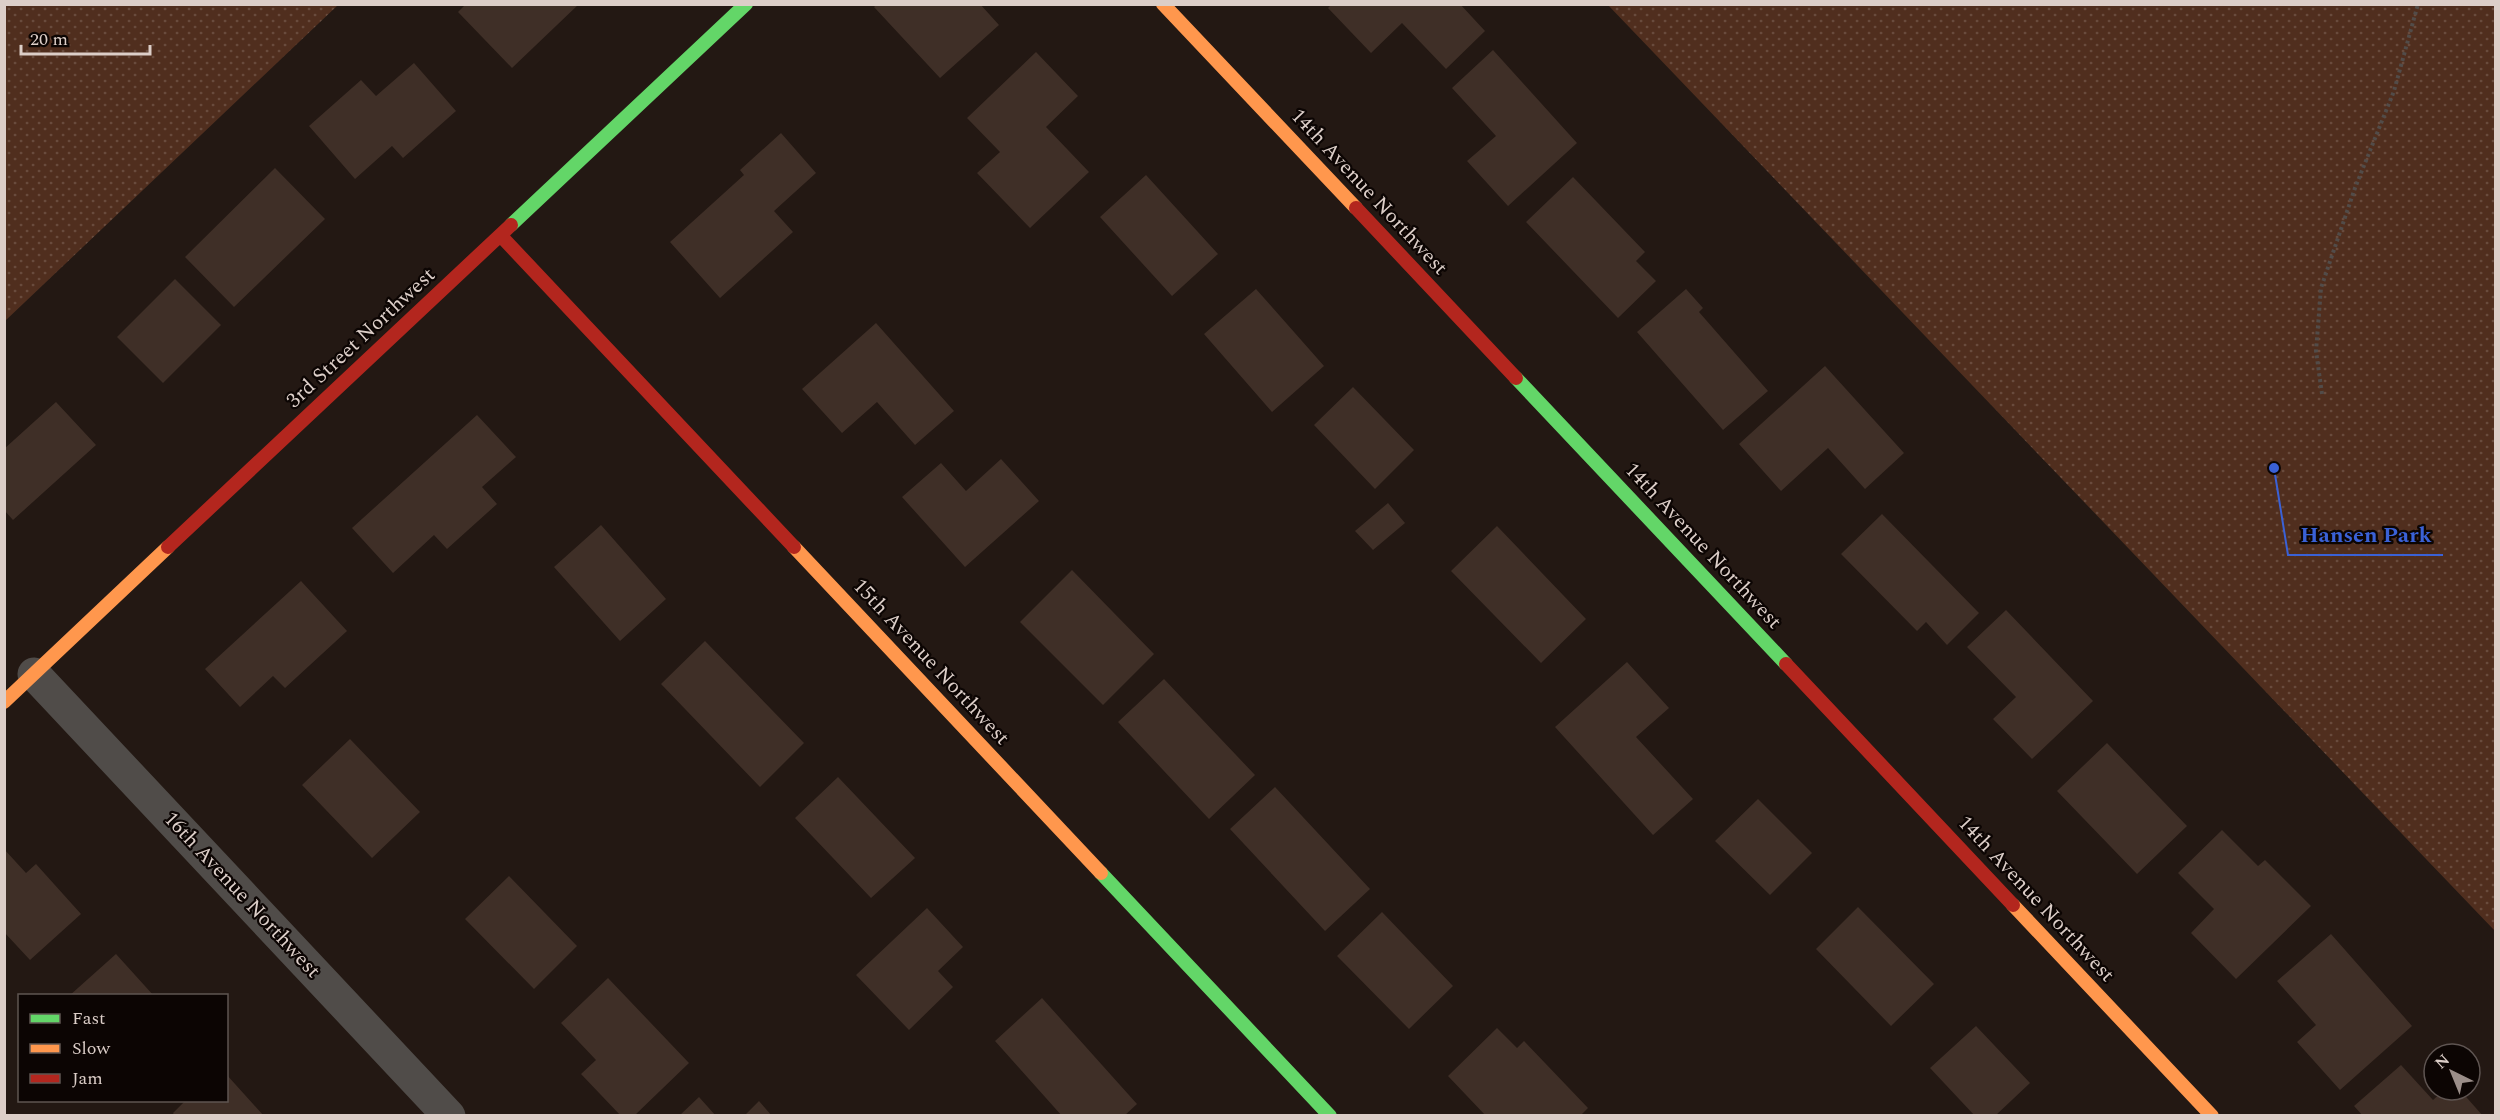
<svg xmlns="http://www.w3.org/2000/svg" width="2500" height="1120" font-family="Spectral,serif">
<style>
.park{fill:url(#park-dots)}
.building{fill:#3f2f27}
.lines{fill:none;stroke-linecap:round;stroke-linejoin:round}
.path{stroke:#524c49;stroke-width:4;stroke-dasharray:3 3;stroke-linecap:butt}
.street{stroke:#504c49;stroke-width:33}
.fast{stroke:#63d668;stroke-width:14}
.slow{stroke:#ff974d;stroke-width:14}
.jam{stroke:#b3261e;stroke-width:14}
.labels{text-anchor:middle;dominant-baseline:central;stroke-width:4.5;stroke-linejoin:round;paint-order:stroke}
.street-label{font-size:21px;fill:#dccec8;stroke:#0c0503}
.leader{fill:none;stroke:#3a61d6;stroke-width:2}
.callout-dot{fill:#3a61d6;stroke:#0c0503;stroke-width:2}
.callout-label{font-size:22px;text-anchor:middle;font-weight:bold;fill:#3a61d6;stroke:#0c0503;stroke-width:4.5;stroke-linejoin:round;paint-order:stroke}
</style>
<defs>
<pattern id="park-dots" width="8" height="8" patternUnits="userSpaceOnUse" patternTransform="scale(1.5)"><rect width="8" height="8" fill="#502e1e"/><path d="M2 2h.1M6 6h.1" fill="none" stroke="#694b3d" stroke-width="1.8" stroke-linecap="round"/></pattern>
</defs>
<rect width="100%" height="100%" fill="#231813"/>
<path class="park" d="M5 4H338V5L5 321Z
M1608 5H2495V931Z"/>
<path class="building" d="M466 4H579L512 68 458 12Z
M877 4H980L999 25 940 78 874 7Z
M1332 4H1460L1485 31 1446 69 1402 23 1371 53 1328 8Z
M1493 50 1577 143 1508 206 1467 161 1496 136 1452 88Z
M1036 52 1078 96 1046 127 1089 172 1030 228 977 173 1000 152 967 118Z
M414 63 456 111 403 158 392 146 355 179 309 126 361 80 376 96Z
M781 133 816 173 774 211 793 232 720 298 670 242 744 175 740 170Z
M275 168 325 219 234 307 185 257Z
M1146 175 1218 254 1172 296 1100 217Z
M1573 177 1645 252 1636 261 1656 281 1618 318 1526 222Z
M175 279 221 325 163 383 117 337Z
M1256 289 1324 366 1272 412 1204 334Z
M1686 289 1703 308 1699 312 1768 391 1723 430 1637 332Z
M876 323 954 411 915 445 877 402 842 433 802 389Z
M1825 366 1904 453 1865 489 1828 448 1781 491 1739 444Z
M1353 387 1414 450 1375 489 1314 425Z
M56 402 96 445 13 520 4 510V449Z
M477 415 516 457 482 487 497 504 447 549 434 535 393 573 352 528Z
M1001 459 1039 501 965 567 902 497 941 463 966 491Z
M1388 503 1405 523 1373 550 1355 531Z
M1882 514 1979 613 1947 645 1926 622 1917 631 1841 554Z
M601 525 666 599 620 641 554 567Z
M1497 526 1586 619 1541 663 1451 571Z
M1072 570 1154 654 1103 705 1020 622Z
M301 581 347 631 285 688 273 676 240 707 205 669Z
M2006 610 2093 701 2032 759 1993 719 2016 697 1967 647Z
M705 641 804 743 760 787 661 684Z
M1627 662 1669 708 1636 737 1693 799 1653 835 1555 727Z
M1164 679 1255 775 1209 819 1118 722Z
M350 739 420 812 372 858 302 785Z
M2107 743 2187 826 2137 874 2057 791Z
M838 777 915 858 871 898 795 818Z
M1275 787 1370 889 1325 931 1230 829Z
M1758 799 1812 853 1770 895 1715 841Z
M2222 830 2258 866 2265 860 2311 906 2236 979 2191 933 2214 909 2178 873Z
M4 849 26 873 36 864 81 914 30 960 4 932Z
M509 876 577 946 534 989 465 919Z
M1858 907 1934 984 1891 1026 1816 949Z
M927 908 963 947 938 971 953 987 909 1030 856 975Z
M1382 912 1453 986 1409 1029 1337 956Z
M2331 934 2412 1026 2340 1090 2297 1042 2316 1025 2277 981Z
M116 954 154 996H69Z
M608 978 689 1063 634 1116H621L581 1074 596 1060 561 1023Z
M1042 998 1137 1104 1124 1116H1062L995 1041Z
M1976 1026 2030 1083 1995 1116H1975L1930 1068Z
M1497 1028 1517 1048 1524 1041 1588 1108 1580 1116H1486L1448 1076Z
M2401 1065 2433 1100 2444 1090H2460L2483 1116H2363L2354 1106Z
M226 1074 264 1116H175L173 1113 186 1100H226Z
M699 1097 716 1116H679Z
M759 1101 772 1116H744Z"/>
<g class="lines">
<path class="path" d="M2322 394 2316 351 2321 288 2355 188 2394 91 2418 4"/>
<path class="street" d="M34 674 449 1116"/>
<path class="fast" d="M511 225 746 4
M1516 378 1786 664
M1101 873 1330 1116"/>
<path class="slow" d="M1163 4 1356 208
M794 547 1101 873
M4 702 168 547
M2013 905 2212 1116"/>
<path class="jam" d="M1356 208 1516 378
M501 236 794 547
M168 547 511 225
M1786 664 2013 905"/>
</g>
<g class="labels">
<g class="street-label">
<text transform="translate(1369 192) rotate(47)">14th Avenue Northwest</text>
<text transform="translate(361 338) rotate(-43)">3rd Street Northwest</text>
<text transform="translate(1703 546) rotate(47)">14th Avenue Northwest</text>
<text transform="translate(931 662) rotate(47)">15th Avenue Northwest</text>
<text transform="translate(242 895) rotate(47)">16th Avenue Northwest</text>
<text transform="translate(2036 899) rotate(47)">14th Avenue Northwest</text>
</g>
</g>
<path class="leader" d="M2274 468L2288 555H2443"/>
<circle class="callout-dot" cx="2274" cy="468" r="6"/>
<g class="callout-label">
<text x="2366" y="542">Hansen Park</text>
</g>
<rect width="2500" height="1120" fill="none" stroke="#dccec8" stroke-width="12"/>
<rect x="18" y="994" width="210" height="108" fill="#0c0503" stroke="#5f5552" stroke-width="1.5"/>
<rect x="30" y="1014" width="30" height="9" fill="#63d668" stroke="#5f5552" stroke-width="1.5"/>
<text x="72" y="1024" font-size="18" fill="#dccec8">Fast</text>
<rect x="30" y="1044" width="30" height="9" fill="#ff974d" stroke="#5f5552" stroke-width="1.5"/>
<text x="72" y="1054" font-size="18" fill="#dccec8">Slow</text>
<rect x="30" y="1074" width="30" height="9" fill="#b3261e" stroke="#5f5552" stroke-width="1.5"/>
<text x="72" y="1084" font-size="18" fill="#dccec8">Jam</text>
<g transform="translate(2452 1072) rotate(317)"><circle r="28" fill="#0c0503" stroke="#5f5552" stroke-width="1.5"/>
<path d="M0-4.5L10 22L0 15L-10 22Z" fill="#9b8e89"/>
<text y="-9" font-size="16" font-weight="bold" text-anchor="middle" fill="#dccec8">N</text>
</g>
<path d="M21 45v9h129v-9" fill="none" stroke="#dccec8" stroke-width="3"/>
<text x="30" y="45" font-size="18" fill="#dccec8" stroke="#0c0503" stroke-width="4.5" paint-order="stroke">20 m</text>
</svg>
